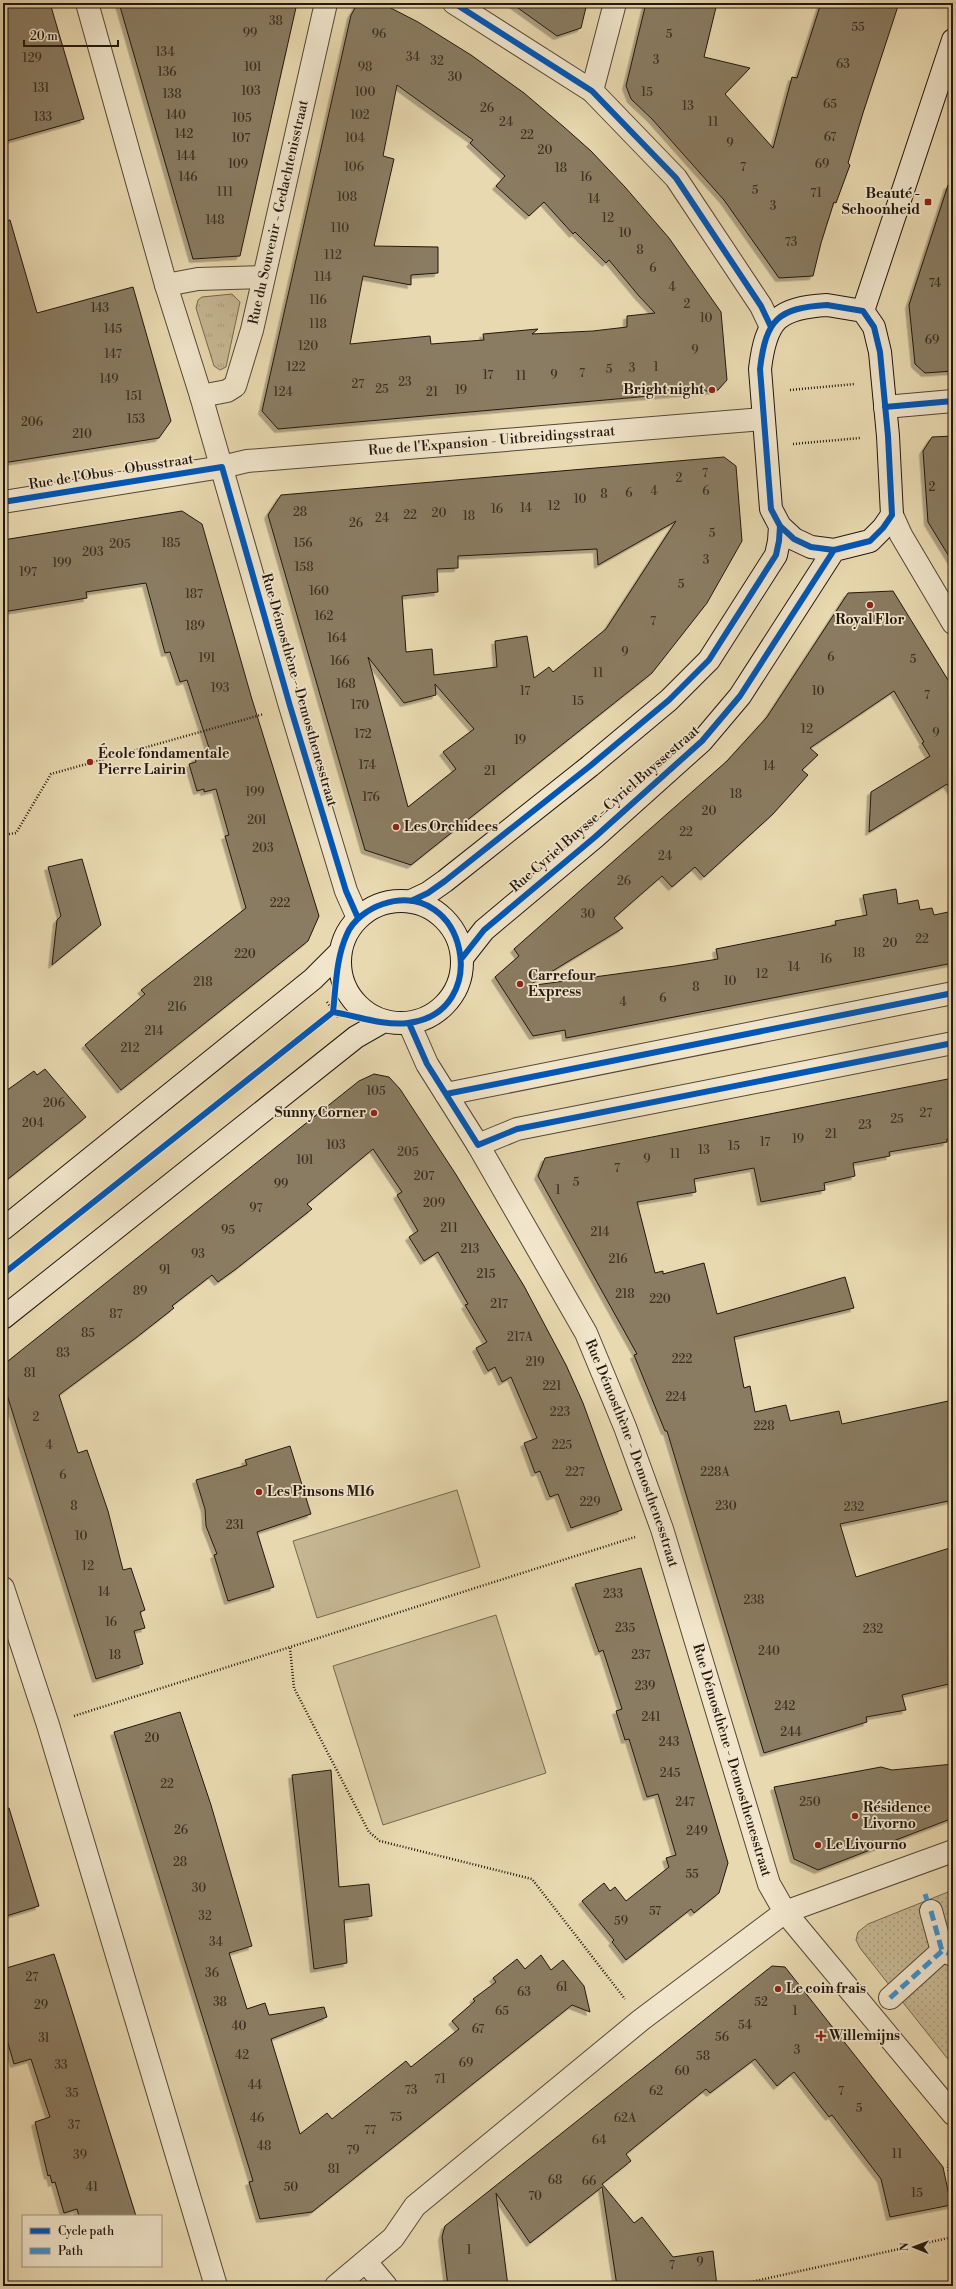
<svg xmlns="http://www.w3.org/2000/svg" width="956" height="2289" font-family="'Libre Bodoni',serif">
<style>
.grass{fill:url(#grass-tufts);stroke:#756851}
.park{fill:url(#park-dots);stroke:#756851}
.pitch{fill:#c7b894;stroke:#756851}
.building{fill:#8a7c62;stroke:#23170e;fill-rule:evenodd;filter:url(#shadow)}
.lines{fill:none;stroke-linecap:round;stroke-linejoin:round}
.street-casing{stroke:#544836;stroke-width:24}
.secondary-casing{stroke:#23170e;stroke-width:24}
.path{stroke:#23170e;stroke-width:2.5;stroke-dasharray:1 2;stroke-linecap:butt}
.street{stroke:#f1e6cc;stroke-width:22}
.secondary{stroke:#f1e6cc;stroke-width:22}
.quiet{stroke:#3b93d2;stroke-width:5;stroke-dasharray:10 5;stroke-linecap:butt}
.cycleway-casing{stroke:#f1e6cc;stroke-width:8}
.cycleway{stroke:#0057b8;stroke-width:6}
.poi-dot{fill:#8f2418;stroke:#f1e6cc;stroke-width:1.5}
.labels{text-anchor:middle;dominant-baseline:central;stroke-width:3.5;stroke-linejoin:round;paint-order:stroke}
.number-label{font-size:12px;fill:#3d3023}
.poi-label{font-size:14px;font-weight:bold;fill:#23170e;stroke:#f1e6cc;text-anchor:start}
.street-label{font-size:14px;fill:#23170e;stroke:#f1e6cc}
</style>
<defs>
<pattern id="grass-tufts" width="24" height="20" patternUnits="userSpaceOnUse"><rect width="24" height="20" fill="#c7b894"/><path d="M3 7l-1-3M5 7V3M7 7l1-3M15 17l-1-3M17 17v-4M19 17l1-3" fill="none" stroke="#ab9d7e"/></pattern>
<pattern id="park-dots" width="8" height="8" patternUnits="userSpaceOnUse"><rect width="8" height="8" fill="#c7b894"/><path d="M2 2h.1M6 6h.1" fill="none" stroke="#ab9d7e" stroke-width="1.8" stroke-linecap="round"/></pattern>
<filter id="shadow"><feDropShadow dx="-3.5" dy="3.5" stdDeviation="0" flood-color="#0004"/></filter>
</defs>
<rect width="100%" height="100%" fill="#e9d9b0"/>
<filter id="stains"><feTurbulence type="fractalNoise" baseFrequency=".005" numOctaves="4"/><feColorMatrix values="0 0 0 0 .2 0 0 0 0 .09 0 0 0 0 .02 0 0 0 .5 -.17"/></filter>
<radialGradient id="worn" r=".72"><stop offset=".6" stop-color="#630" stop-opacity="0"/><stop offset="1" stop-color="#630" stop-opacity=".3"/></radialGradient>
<path class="grass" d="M232 294 240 302 226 367 220 370 214 366 196 308 198 300 202 297Z"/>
<path class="park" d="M953 1890V2061L947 2058 860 1948 856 1940 858 1932 868 1924Z"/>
<path class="pitch" d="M457 1490 480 1567 317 1618 293 1541Z
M496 1615 546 1773 383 1825 333 1666Z"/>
<path class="building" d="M3 3H50L84 119 3 142Z
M119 3H297L240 256 193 259Z
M358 3H381L418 22 471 55 524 93 564 127 591 151 625 187 669 238 721 312 727 380 718 390 278 429 262 411 351 15ZM397 85 473 140 470 143 505 176 496 186 529 216 544 202 573 234 575 232 606 263 609 260 639 296 655 313 627 316V327L593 331 532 334 538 329 483 334 484 340 431 344 430 336 350 344 363 276 411 285V275L438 273V247L374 246 394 159 383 156Z
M511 3H587L581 28 557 36Z
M646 3H717L704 57 750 68 725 94 773 148 792 77 797 78 821 3H899L863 113 848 163 850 165 836 203 834 202 821 243 813 276 779 278 724 200 652 119 631 99 626 86Z
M948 185 953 186V371L925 373 915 364 909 305Z
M10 220 37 313 133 287 171 421 159 438 3 463V221Z
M953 436V563L928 522 923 451 932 437Z
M724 457 736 466 742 541 707 603 652 673 411 865 365 850 268 515 281 495ZM676 521 606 629 553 672 549 667 534 678 527 636 495 641 497 667 434 675 432 649 406 652 402 596 438 592 437 569 458 568V556L597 549 598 565ZM368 657 404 703 436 695 435 684 474 729 443 752 456 769 408 807Z
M182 511 202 524 251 696 319 916 308 941 121 1090 85 1045 145 994 141 990 246 908 225 836 229 835 216 789 204 792V789L197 791 189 764 196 762 195 758 211 754 187 680 180 682 170 652 165 653 146 583 86 592 87 598 3 612V540Z
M893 591 953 688V793L947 784 869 832 871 792 930 756 922 743 924 742 894 691 810 748 818 755 802 770 808 775 773 814 704 877 695 867 672 887 662 876 614 918 623 928 528 986 675 966 718 959 716 949 836 925 835 921 867 915 863 895 896 889 898 904 918 900 920 910 932 908 934 915 953 911V963L566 1038 565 1030 533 1036 495 977 519 956 514 949 727 761 767 717 848 593Z
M82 859 101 925 52 965 57 920 61 916 48 867Z
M45 1069 86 1117 3 1183V1093L34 1071 37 1075Z
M374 1074 389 1077 400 1089 455 1173 524 1286 566 1365 583 1403 622 1510 571 1528 558 1494 550 1497 540 1471 535 1473 524 1443 537 1438 511 1377 502 1382 495 1367 488 1371 476 1348 487 1342 465 1305 468 1304 438 1252 424 1261 409 1237 418 1231 397 1195 402 1192 373 1149 307 1204 312 1209 236 1269 218 1282 212 1275 172 1306 174 1308 137 1337 59 1395 78 1453 87 1450 108 1511 123 1570 131 1568 145 1610 140 1612 145 1628 134 1631 143 1664 96 1679 3 1382V1365L359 1081Z
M953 1078V1138L947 1139V1142L889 1152 890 1156 853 1163 855 1176 824 1183 825 1190 761 1202 754 1168 694 1179 696 1192 637 1202 655 1273 663 1271V1274L704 1263 717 1314 845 1277 854 1308 734 1337 744 1388 750 1386 755 1412 786 1405 790 1421 839 1411 842 1424 953 1400V1500L840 1524 856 1577 953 1547V1683L902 1695 906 1710 866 1717 867 1722 764 1753 667 1431H665L634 1355 637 1354 538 1176 545 1158Z
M290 1446 311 1514 257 1532 274 1587 228 1601 214 1555 217 1554 206 1526 205 1509 196 1480 247 1465 245 1460Z
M641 1568 728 1863 719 1893 694 1913 691 1909 626 1960 612 1942 614 1940 582 1901 604 1883 610 1891 615 1887 626 1901 669 1867 666 1858 676 1855 658 1794 647 1797 629 1739 625 1740 616 1711 622 1709 603 1650 599 1652 575 1584Z
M180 1712 211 1805 252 1946 229 1953 247 2009 265 2003 269 2015 324 2007 327 2017 271 2039 300 2134 327 2113 332 2119 406 2061 411 2067 459 2029 452 2021 475 2001 473 1999 496 1982 493 1978 517 1959 525 1969 541 1955 551 1970 563 1960 584 1986 590 2012 572 2005 312 2212 260 2219 249 2182 253 2181 240 2138 114 1732Z
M953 1764V1818L818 1870 794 1859 774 1787 881 1767 892 1770Z
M331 1770 339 1887 369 1884 372 1916 344 1920 347 1963 314 1969 292 1775Z
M9 1808 39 1906 3 1917V1809Z
M54 1954 64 1985 136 2216H79L77 2209 64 2213 55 2182 52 2183 50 2175 48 2176 35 2122 50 2117 31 2059 14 2064 3 2026V1969Z
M772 1966 785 1967 943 2167 951 2205 890 2217 881 2179 832 2115 829 2117 794 2072 777 2086 755 2059 710 2093 706 2089 626 2154 631 2161 602 2184 634 2223 642 2217 673 2257 713 2251 717 2286H617L602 2187 530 2243 496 2193 508 2286H448L442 2237 445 2226Z"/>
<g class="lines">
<g class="street-casing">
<g id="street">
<path d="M87 3 166 285 201 396 290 706 346 891 358 918"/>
<path d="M454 3 592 91 676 178 761 306 771 327"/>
<path d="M592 91 615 3"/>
<path d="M166 285 198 279 262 277"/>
<path id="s1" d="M201 396 227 391 235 386 252 330 326 3"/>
<path d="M885 407 953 401"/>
<path id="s2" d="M3 502 222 467 247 461 763 419"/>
<path d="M892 515 901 535 953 623"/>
<path id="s3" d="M409 1023 427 1064 478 1145 586 1333 625 1427 662 1529 769 1884 785 1912 953 2114"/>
<path d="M446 1094 953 993"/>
<path d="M478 1145 517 1129 953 1043"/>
<path d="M3 1588 48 1725 216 2286"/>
<path d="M931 1911 942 1951"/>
<path d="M890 1998 942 1951 953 1955"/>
<path d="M366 2262 386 2286"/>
<path d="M336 2286 393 2238 415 2206 641 2020 785 1912 953 1851"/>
</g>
</g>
<g class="secondary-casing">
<path id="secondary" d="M827 305 863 311 874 327 880 352 888 436 892 515 883 528 870 541 834 550 811 547 794 539 780 526 771 509 760 369C766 319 778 308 827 305Z
M863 311 953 40
M411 901 428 893 445 881 590 766 669 700 709 660 776 555 779 541 780 526
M340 962a61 61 0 1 1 122 0a61 61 0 1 1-122 0Z
M462 958 484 930 595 837 702 741 740 696 834 550
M3 1229 313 979 341 951
M3 1318 356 1037 384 1021"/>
</g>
<path class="path" d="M790 390 855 384
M793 444 860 438
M3 835 16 833 51 774 264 714
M327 1002 338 1017
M290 1648 294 1688 369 1832 380 1841 532 1879 625 1999
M74 1716 635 1537
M949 2158 948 2169 953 2191
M733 2286 953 2237"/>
<use href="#street" class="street"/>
<use href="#secondary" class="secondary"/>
<path class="quiet" d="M925 1894 927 1900
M931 1911 942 1951
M890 1998 942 1951 953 1955"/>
<g class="cycleway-casing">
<path id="cycleway" d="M454 3 592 91 676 178 761 306 771 327
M827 305 863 311 874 327 880 352 888 436 892 515 883 528 870 541 834 550 811 547 794 539 780 526 771 509 760 369C766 319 778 308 827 305Z
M885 407 953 401
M3 502 222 467 290 706 346 891 358 918
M411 901 428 893 445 881 590 766 669 700 709 660 776 555 779 541 780 526
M462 958 484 930 595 837 702 741 740 696 834 550
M409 1023 427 1064 478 1145 517 1129 953 1043
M446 1094 953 993
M3 1274 333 1012C336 986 336 958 347 934 353 920 368 909 383 904 467 877 494 1013 408 1023 384 1026 357 1016 333 1012"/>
</g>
<use href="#cycleway" class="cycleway"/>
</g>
<g class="poi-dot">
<rect x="924" y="198" width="8" height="8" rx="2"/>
<circle cx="712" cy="390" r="4"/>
<circle cx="870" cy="605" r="4"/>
<circle cx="90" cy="762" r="4"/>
<circle cx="396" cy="827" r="4"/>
<circle cx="520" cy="984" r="4"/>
<circle cx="374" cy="1113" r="4"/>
<circle cx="259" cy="1492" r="4"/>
<circle cx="855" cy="1816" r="4"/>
<circle cx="818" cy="1845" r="4"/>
<circle cx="778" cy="1989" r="4"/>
<path d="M819 2030h4v4h4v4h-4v4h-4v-4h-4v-4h4z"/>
</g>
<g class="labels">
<g class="number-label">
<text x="276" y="21">38</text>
<text x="858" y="27">55</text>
<text x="250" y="33">99</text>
<text x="379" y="34">96</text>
<text x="669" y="34">5</text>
<text x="165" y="52">134</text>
<text x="413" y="57">34</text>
<text x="32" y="58">129</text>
<text x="656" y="60">3</text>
<text x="437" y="61">32</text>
<text x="843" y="64">63</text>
<text x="253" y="67">101</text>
<text x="365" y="67">98</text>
<text x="167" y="72">136</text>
<text x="455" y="77">30</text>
<text x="41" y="88">131</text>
<text x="251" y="91">103</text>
<text x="365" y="92">100</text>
<text x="647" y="92">15</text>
<text x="172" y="94">138</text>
<text x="830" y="104">65</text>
<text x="688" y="106">13</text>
<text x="487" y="108">26</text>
<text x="176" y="115">140</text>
<text x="360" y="115">102</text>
<text x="43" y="117">133</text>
<text x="242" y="118">105</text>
<text x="506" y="122">24</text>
<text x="713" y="122">11</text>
<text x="184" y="134">142</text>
<text x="527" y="135">22</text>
<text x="830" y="137">67</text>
<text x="241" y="138">107</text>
<text x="355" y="138">104</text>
<text x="730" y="143">9</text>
<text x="545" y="150">20</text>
<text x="186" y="156">144</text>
<text x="238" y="164">109</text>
<text x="822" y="164">69</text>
<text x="354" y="167">106</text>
<text x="743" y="167">7</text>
<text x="561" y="168">18</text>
<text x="188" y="177">146</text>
<text x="586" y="177">16</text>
<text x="755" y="190">5</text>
<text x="225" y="192">111</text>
<text x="816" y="193">71</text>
<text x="347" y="197">108</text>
<text x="594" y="199">14</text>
<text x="773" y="206">3</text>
<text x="608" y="218">12</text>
<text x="215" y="220">148</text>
<text x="340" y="228">110</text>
<text x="625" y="233">10</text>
<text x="791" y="242">73</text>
<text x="640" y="250">8</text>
<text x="333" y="255">112</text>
<text x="653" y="268">6</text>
<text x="323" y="277">114</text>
<text x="935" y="283">74</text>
<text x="672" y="287">4</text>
<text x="318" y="300">116</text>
<text x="687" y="304">2</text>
<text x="100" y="308">143</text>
<text x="706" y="318">10</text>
<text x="318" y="324">118</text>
<text x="113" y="329">145</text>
<text x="932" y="340">69</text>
<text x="308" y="346">120</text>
<text x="695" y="350">9</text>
<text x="113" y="354">147</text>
<text x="296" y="367">122</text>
<text x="656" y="367">1</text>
<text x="632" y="368">3</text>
<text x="609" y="369">5</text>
<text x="582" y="373">7</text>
<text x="488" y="375">17</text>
<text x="554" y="375">9</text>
<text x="521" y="376">11</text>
<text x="109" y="379">149</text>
<text x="405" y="382">23</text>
<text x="358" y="384">27</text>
<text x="382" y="389">25</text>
<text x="461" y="390">19</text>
<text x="283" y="392">124</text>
<text x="432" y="392">21</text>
<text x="134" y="396">151</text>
<text x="136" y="419">153</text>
<text x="32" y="422">206</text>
<text x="82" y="434">210</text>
<text x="705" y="473">7</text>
<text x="679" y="478">2</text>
<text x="932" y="487">2</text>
<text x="654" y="491">4</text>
<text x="706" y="491">6</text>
<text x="629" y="493">6</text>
<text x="604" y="494">8</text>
<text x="580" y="499">10</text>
<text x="554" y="506">12</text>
<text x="526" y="508">14</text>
<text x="497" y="509">16</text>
<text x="300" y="512">28</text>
<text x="439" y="513">20</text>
<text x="410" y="515">22</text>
<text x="469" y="516">18</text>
<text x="382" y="518">24</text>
<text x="356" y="523">26</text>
<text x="712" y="533">5</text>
<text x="171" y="543">185</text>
<text x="303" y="543">156</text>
<text x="120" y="544">205</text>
<text x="93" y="552">203</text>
<text x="706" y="560">3</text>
<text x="62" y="563">199</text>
<text x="304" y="567">158</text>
<text x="28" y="572">197</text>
<text x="681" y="584">5</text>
<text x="319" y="591">160</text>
<text x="194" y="594">187</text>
<text x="324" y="616">162</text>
<text x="653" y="621">7</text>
<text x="195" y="626">189</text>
<text x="337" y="638">164</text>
<text x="625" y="652">9</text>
<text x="831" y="657">6</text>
<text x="207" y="658">191</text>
<text x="913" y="659">5</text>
<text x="340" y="661">166</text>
<text x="598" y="673">11</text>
<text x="346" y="684">168</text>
<text x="220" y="688">193</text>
<text x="525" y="691">17</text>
<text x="818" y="691">10</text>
<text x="927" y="695">7</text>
<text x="578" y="701">15</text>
<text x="360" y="705">170</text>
<text x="807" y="729">12</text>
<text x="936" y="733">9</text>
<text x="363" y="734">172</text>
<text x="520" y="740">19</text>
<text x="367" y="765">174</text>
<text x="769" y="766">14</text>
<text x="490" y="771">21</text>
<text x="255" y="792">199</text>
<text x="736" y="794">18</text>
<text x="371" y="797">176</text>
<text x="709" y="811">20</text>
<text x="257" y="820">201</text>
<text x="686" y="832">22</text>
<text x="263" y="848">203</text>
<text x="665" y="856">24</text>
<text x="624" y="881">26</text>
<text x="280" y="903">222</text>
<text x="588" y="914">30</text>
<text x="922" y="939">22</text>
<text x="890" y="943">20</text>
<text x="859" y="953">18</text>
<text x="245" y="954">220</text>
<text x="826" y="959">16</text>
<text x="794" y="967">14</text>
<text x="762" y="974">12</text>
<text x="730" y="981">10</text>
<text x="203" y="982">218</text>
<text x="696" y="987">8</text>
<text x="663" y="998">6</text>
<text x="623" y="1002">4</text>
<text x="177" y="1007">216</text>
<text x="154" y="1031">214</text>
<text x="130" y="1048">212</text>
<text x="376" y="1091">105</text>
<text x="54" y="1103">206</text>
<text x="926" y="1113">27</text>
<text x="897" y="1119">25</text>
<text x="33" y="1123">204</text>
<text x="865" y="1125">23</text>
<text x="831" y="1134">21</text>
<text x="798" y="1139">19</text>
<text x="765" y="1142">17</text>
<text x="336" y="1145">103</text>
<text x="734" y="1146">15</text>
<text x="704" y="1150">13</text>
<text x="408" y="1152">205</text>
<text x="675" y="1154">11</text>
<text x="647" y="1159">9</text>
<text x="305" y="1160">101</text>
<text x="617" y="1168">7</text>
<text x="424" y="1176">207</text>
<text x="576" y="1182">5</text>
<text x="281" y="1184">99</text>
<text x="558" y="1190">1</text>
<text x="434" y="1203">209</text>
<text x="256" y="1208">97</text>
<text x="449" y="1228">211</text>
<text x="228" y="1230">95</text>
<text x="600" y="1232">214</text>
<text x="470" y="1249">213</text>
<text x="198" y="1254">93</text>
<text x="618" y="1259">216</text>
<text x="165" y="1270">91</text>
<text x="486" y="1274">215</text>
<text x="140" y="1291">89</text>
<text x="625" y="1294">218</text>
<text x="660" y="1299">220</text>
<text x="499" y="1304">217</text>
<text x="116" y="1314">87</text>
<text x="88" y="1333">85</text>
<text x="520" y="1337">217A</text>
<text x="63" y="1353">83</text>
<text x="682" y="1359">222</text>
<text x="535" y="1362">219</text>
<text x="30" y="1373">81</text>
<text x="552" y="1386">221</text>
<text x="676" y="1397">224</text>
<text x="560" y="1412">223</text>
<text x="36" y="1417">2</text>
<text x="764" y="1426">228</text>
<text x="49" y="1445">4</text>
<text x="562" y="1445">225</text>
<text x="575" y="1472">227</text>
<text x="715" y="1472">228A</text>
<text x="63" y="1475">6</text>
<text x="590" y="1502">229</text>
<text x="74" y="1506">8</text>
<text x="726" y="1506">230</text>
<text x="854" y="1507">232</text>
<text x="235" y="1525">231</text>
<text x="81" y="1536">10</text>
<text x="88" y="1566">12</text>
<text x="104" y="1592">14</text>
<text x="613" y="1594">233</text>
<text x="754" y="1600">238</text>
<text x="111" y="1622">16</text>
<text x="625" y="1628">235</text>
<text x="873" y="1629">232</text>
<text x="769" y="1651">240</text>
<text x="115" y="1655">18</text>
<text x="641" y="1655">237</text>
<text x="645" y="1686">239</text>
<text x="785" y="1706">242</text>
<text x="651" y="1717">241</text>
<text x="791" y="1732">244</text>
<text x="152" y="1738">20</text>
<text x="669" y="1742">243</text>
<text x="670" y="1773">245</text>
<text x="167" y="1784">22</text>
<text x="685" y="1802">247</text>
<text x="810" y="1802">250</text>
<text x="181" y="1830">26</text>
<text x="697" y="1831">249</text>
<text x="180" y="1862">28</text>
<text x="692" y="1874">55</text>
<text x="199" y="1888">30</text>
<text x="655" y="1911">57</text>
<text x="205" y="1916">32</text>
<text x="621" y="1921">59</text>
<text x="216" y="1942">34</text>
<text x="212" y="1973">36</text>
<text x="32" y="1977">27</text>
<text x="562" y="1987">61</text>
<text x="524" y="1992">63</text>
<text x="220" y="2002">38</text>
<text x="761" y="2002">52</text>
<text x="41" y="2005">29</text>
<text x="502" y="2011">65</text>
<text x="795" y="2011">1</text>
<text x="745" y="2025">54</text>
<text x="239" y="2026">40</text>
<text x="478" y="2029">67</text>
<text x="722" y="2037">56</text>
<text x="44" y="2038">31</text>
<text x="797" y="2050">3</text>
<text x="242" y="2055">42</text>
<text x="703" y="2056">58</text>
<text x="466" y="2063">69</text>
<text x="61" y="2065">33</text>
<text x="682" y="2071">60</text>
<text x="440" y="2079">71</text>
<text x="255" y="2085">44</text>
<text x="411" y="2090">73</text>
<text x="656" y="2091">62</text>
<text x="841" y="2091">7</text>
<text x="72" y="2093">35</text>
<text x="859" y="2108">5</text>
<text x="396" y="2117">75</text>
<text x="257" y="2118">46</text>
<text x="625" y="2118">62A</text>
<text x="74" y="2125">37</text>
<text x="370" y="2130">77</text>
<text x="599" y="2140">64</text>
<text x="264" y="2146">48</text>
<text x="353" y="2150">79</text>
<text x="897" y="2154">11</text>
<text x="80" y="2155">39</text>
<text x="334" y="2169">81</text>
<text x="555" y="2180">68</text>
<text x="589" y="2181">66</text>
<text x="92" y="2187">41</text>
<text x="291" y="2187">50</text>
<text x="917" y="2193">15</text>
<text x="535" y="2196">70</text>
<text x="469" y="2250">1</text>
<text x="700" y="2262">9</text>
<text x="672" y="2265">7</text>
</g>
<g class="poi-label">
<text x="920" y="194" text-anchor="end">Beauté -<tspan x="920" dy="16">Schoonheid</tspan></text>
<text x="704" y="390" text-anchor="end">Bright night</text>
<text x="870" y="620" text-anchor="middle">Royal Flor</text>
<text x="98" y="754">École fondamentale<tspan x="98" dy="16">Pierre Lairin</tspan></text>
<text x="404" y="827">Les Orchidees</text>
<text x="528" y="976">Carrefour<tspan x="528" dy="16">Express</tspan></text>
<text x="366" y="1113" text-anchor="end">Sunny Corner</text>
<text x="267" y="1492">Les Pinsons M16</text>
<text x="863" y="1808">Résidence<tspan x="863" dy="16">Livorno</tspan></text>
<text x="826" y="1845">Le Livourno</text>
<text x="786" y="1989">Le coin frais</text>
<text x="829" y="2036">Willemijns</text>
</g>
<g class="street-label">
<text stroke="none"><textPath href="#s1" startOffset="215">Rue du Souvenir - Gedachtenisstraat</textPath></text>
<text stroke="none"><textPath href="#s2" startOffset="493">Rue de l'Expansion - Uitbreidingsstraat</textPath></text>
<text transform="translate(111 472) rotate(-9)">Rue de l'Obus - Obusstraat</text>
<text transform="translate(299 690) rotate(74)">Rue Démosthène - Demosthenesstraat</text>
<text transform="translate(605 809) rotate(-41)">Rue Cyriel Buysse - Cyriel Buyssestraat</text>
<text stroke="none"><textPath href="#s3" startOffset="486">Rue Démosthène - Demosthenesstraat</textPath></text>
<text stroke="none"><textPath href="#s3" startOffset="809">Rue Démosthène - Demosthenesstraat</textPath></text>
</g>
</g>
<rect width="956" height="2289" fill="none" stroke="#e9d9b0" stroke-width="16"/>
<rect x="4" y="4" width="948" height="2281" fill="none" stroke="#23170e" stroke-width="2"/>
<rect x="8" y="8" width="940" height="2273" fill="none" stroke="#23170e"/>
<rect x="22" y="2215" width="140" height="52" fill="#f1e6cc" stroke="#9f9380"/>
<rect x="30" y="2228" width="20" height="6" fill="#0057b8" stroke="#9f9380"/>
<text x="58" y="2235" font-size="12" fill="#23170e">Cycle path</text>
<rect x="30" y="2248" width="20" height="6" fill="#3b93d2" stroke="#9f9380"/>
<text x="58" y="2255" font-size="12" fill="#23170e">Path</text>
<g transform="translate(914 2247) rotate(271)" stroke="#f1e6cc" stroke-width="3" paint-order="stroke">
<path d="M0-3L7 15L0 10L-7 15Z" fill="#23170e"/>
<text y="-6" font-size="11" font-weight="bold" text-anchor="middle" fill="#23170e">N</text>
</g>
<path d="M24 40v6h94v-6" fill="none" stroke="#23170e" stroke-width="2"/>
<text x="30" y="40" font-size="12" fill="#23170e" stroke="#f1e6cc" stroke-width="3" paint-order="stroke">20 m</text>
<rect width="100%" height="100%" filter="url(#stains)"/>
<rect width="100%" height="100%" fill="url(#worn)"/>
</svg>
